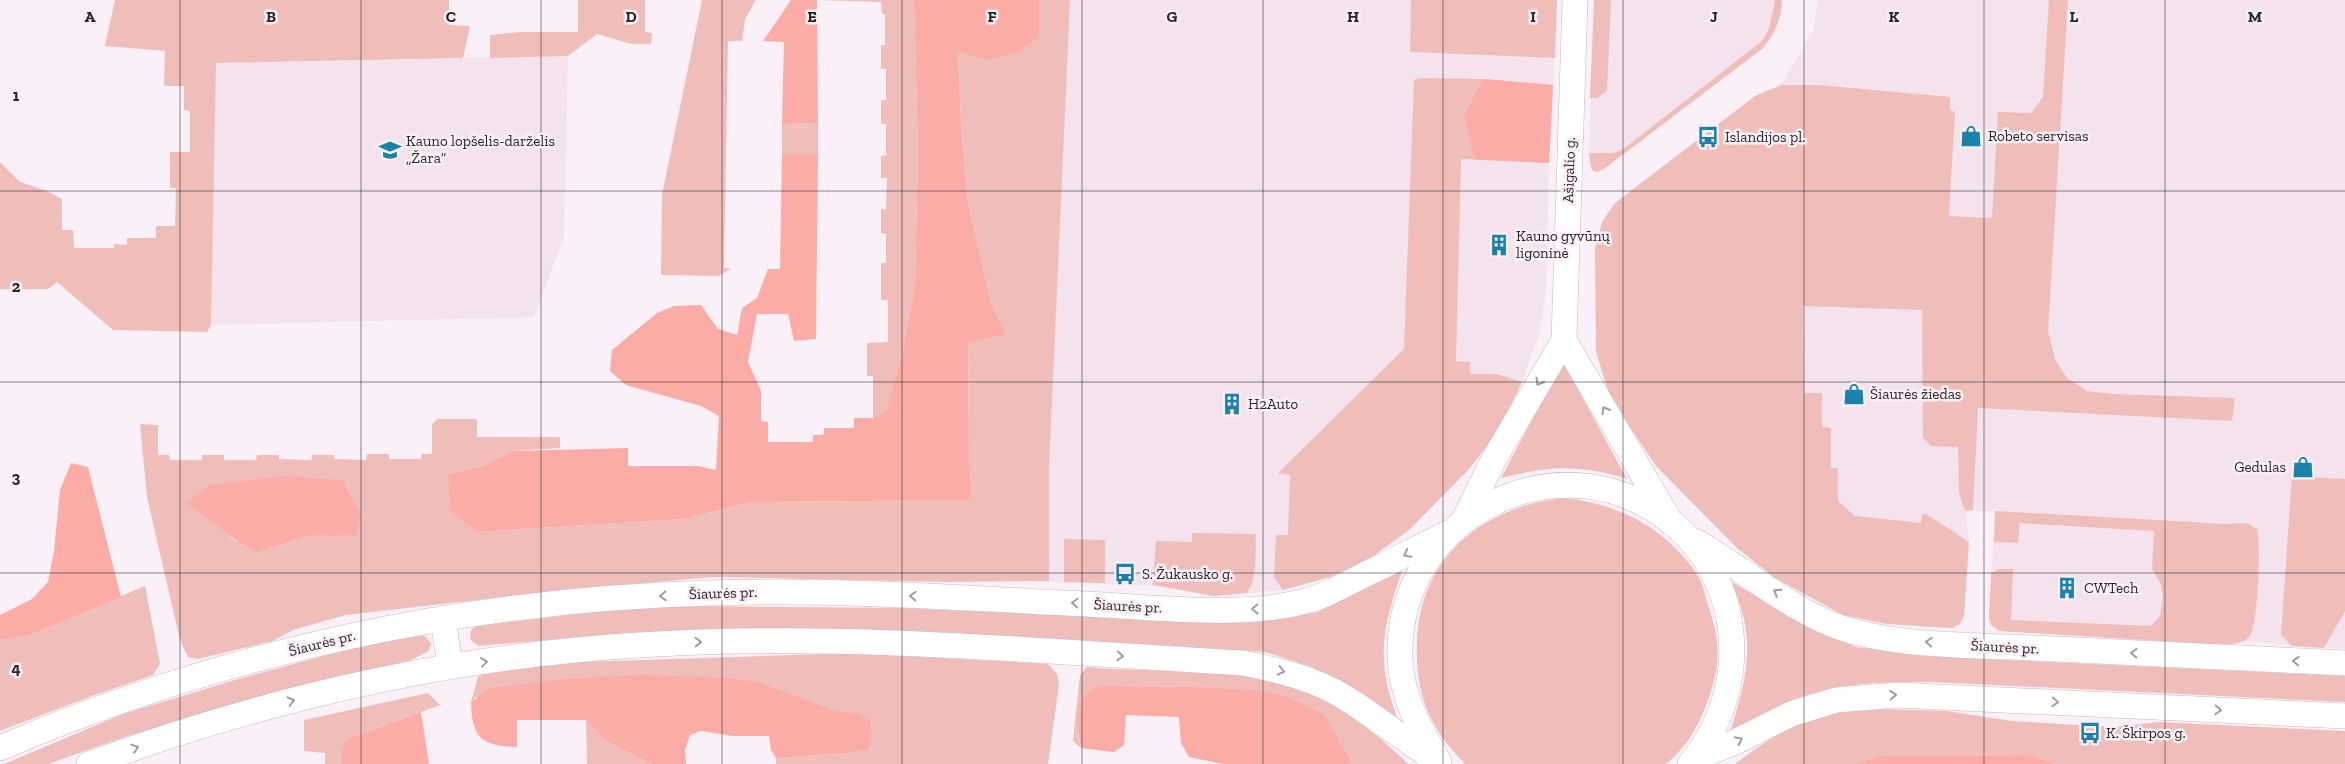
<svg xmlns="http://www.w3.org/2000/svg" width="2345" height="764" font-family="'Zilla Slab',serif">
<style>
.built{fill:#f4e2ed}
.green{fill:#efbdba;fill-rule:evenodd}
.forest{fill:#fcaca7}
.lines{fill:none;stroke-linecap:round;stroke-linejoin:round}
.secondary-casing{stroke:#c4b9c0;stroke-width:26}
.secondary{stroke:#fff;stroke-width:25}
.oneway{stroke:#9f9d9e}
.grid{fill:none;stroke:#2a2628;stroke-width:1;stroke-opacity:0.55}
.labels{text-anchor:middle;dominant-baseline:central;stroke-width:5;stroke-linejoin:round;paint-order:stroke}
.poi-label{font-size:15px;fill:#2a2628;stroke:#fbf0f7;text-anchor:start}
.street-label{font-size:15px;fill:#2a2628;stroke:#fbf0f7}
.grid-label{font-size:16px;text-anchor:middle;font-weight:bold;fill:#2a2628;stroke:#fbf0f7;stroke-width:5;stroke-linejoin:round;paint-order:stroke}
</style>
<rect width="100%" height="100%" fill="#fbf0f7"/>
<path class="built" d="M957 0H1557L1549 163 1546 289 1540 331 1522 382 1497 433 1468 470 1409 530 1372 557 1330 577 1283 590 1214 596 1159 586 1029 581Z
M1594 0H1782L1781 14 1773 35 1762 49 1597 172 1592 170 1589 163Z
M1818 0H2345V649L2244 641 2227 645 1999 631 1991 625 1989 618 1995 511H1966L1969 542 1964 616 1960 624 1952 628 1886 624 1775 579 1762 568 1783 285 1949 216 1955 113 1949 110 1819 85H1781L1814 29Z
M568 56 564 237 534 317 211 325 215 63Z"/>
<path class="green" d="M115 0H449V25L470 26 463 58 216 63 211 325 207 332 113 330 57 282 48 289H0V162L20 182 47 191 62 199V230H73L74 248H114V244L127 245V238H156V226H175L176 188H170V152H190V111L184 110V86H164L165 51 105 46Z
M578 0H645V32L652 33 651 44H632L597 34 568 56 490 58V35L521 32H578Z
M702 0H756L745 19 742 41H728L724 268H731L719 276 661 275 662 195Z
M817 0H914L918 150 915 285 901 358 886 410 873 418V376H867V343L888 342V300H881V263H886V234L881 233V209H886L887 178H881V156L886 155V124H881V100H886V69H881V45H885V14H882L881 2Z
M1039 0H1070L1049 468V581L946 582 713 577 557 591 345 615 293 630 273 641 198 659 188 657 180 640 147 497 140 424 158 425V455H169L170 460H202V455H224V460H256L257 455H279V459L312 460V455H334V459L366 460 367 454H389V459H421L422 454H432V424L438 419H477V437H560V448L512 451 483 466 448 474 478 532 685 519 752 502 972 500 969 455 968 341 1006 335 991 302 968 202 961 122 958 50 985 60 1039 36ZM216 523 357 534 308 536 255 553 232 538Z
M1411 0H1557L1555 58 1410 52Z
M1594 0H1611L1607 91 1597 98H1590Z
M1775 0H1782C1781 20 1775 34 1762 49L1604 169 1597 172 1592 170 1589 153H1612L1622 150 1762 41 1769 29Z
M2049 0H2068L2048 331 2055 359 2066 377 2087 391 2113 394 2235 398 2232 421 1978 408 1973 510 1965 511 1959 493 1958 447 1931 446 1923 438 1922 310 1803 306 1804 393H1822V427L1831 428V468H1838V501L1855 516 1921 523 1922 514H1926L1969 542 1964 616 1960 624 1952 628 1886 624 1843 615 1775 578 1737 548 1656 466 1610 397 1596 352 1595 249 1602 222 1615 203 1755 96 1781 85H1819L1950 97V110L1955 112 1949 216 1992 218 1998 112 2031 113 2043 97Z
M1421 78 1483 79 1553 85 1549 163 1461 159 1456 361 1470 362V374H1496L1522 382 1497 433 1468 470 1409 530 1372 557 1330 577 1283 590 1274 577 1276 535H1288L1290 475 1278 473 1404 349 1414 80Z
M818 123V154H782V124Z
M1563 362 1627 479C1578 464 1550 466 1501 478Z
M2292 476 2345 479V611L2324 648 2292 646 2281 635Z
M1565 498C1619 504 1668 529 1698 576 1703 584 1705 596 1708 605 1721 641 1721 669 1706 705 1698 727 1685 749 1666 764H1465C1453 751 1441 738 1433 722 1420 699 1416 671 1417 645 1418 559 1482 506 1565 498Z
M1995 511 2227 524 2247 523 2257 529C2261 546 2258 618 2251 634 2247 643 2235 643 2227 645L1999 631 1991 625 1989 618 1991 573 1999 569H2013L2011 620 2151 626 2160 616 2163 598 2161 585 2152 568 2154 531 2020 523 2018 543 1994 542Z
M1192 533 1256 534C1255 553 1258 577 1247 593L1214 596 1153 585 1156 541 1192 542Z
M1064 539 1105 540V583L1064 582Z
M1402 571C1383 626 1375 660 1397 717L1312 667 1265 652 866 630 754 629 630 633 478 646 470 639 471 630 476 626 610 610 688 606 900 608 1231 622 1267 621 1317 612Z
M1732 582 1812 629 1856 647 1945 657 2345 676V702L1932 682C1878 682 1829 682 1779 706 1762 714 1746 726 1729 735 1740 701 1751 666 1746 630 1744 614 1737 597 1732 582Z
M145 586 160 664 153 675 92 696 0 731V640L27 636Z
M420 634 426 637 431 644 429 651 411 660 229 705 127 736 48 764H4L123 714 235 680 375 642Z
M853 653 1048 664 1057 674 1059 685 1048 764H776V758L849 753 859 713 476 697 471 702 478 677 488 672 581 662Z
M1087 667C1151 673 1226 667 1288 685 1333 699 1375 731 1408 764H1352L1339 744 1194 687 1123 686 1096 688 1078 735 1081 748 1073 741 1080 675Z
M428 693 440 705 347 739 342 764H325V753L304 751V720Z
M1876 709 1947 711 2011 721 2114 727 2158 722 2345 731V764H2056L2030 755 1882 756 1853 764H1735C1765 741 1799 717 1837 712 1850 711 1863 710 1876 709Z
M586 720 606 741 652 764H587Z"/>
<path class="forest" d="M791 0H817L818 123 782 124 784 42 763 41Z
M914 0H1039V37L1017 53 985 60 958 51 961 122 968 202 991 302 1006 335 968 342 969 455 972 500 752 502 685 519 478 532 451 512 448 474 483 466 512 451 628 448V466H698L716 470 719 416 701 406 626 385 610 371 612 350 657 313 674 306 701 305 718 329 737 335 742 308 757 298 768 269H780L782 154H818L816 339 794 341 788 314H757L748 362 761 391V421L768 422V442H813V435H824V428H854V418H873L886 410 901 358 915 285 918 150Z
M1483 79 1553 85 1549 163 1474 159 1464 116Z
M71 463 88 467 121 597 27 636 0 640V615L32 599 48 582 54 551 60 490Z
M285 476 342 480 361 514 357 535 308 536 255 553C231 538 210 519 186 503L210 485Z
M642 675 728 678 758 682 836 711 859 713 870 720 872 738 869 749 849 753 776 758 771 750 769 736H733L701 731 690 735 685 750 686 764H652L606 741 586 720H517V747C481 746 472 738 471 702L490 688 563 679Z
M1123 686 1194 687 1266 691 1290 698 1325 715 1352 764H1223L1189 757 1181 743 1179 717 1126 715 1124 745 1114 752 1081 748C1077 731 1074 696 1096 688 1103 685 1115 686 1123 686Z
M421 712 429 764H342V749L347 739Z
M2030 755 2056 764H1853L1882 756Z"/>
<g class="lines">
<g class="secondary-casing">
<path id="secondary" d="M1564 340 1667 516
M1464 520 1494 459 1564 340 1575 0
M1697 542C1740 567 1790 609 1836 626 1893 647 1973 645 2035 648 2138 653 2242 658 2345 663
M443 618 450 666
M0 748C223 652 469 599 712 593 837 589 961 598 1086 604 1153 607 1236 618 1302 602 1326 596 1348 583 1370 572 1397 559 1423 545 1450 532
M1694 759 1735 742 1791 714 1836 700 1897 695 2345 716
M1438 760C1419 728 1401 696 1400 657 1396 513 1566 431 1676 526 1705 551 1725 587 1730 625 1737 675 1723 724 1690 764
M89 764C271 697 462 654 656 644 852 633 1048 652 1243 663 1278 670 1313 678 1344 697 1377 717 1406 742 1439 762"/>
</g>
<use href="#secondary" class="secondary"/>
</g>
<defs><path id="oneway-chevron" d="M-2-3.5L2.5 0L-2 3.5" fill="none" stroke-width="1.6" stroke-linecap="round" stroke-linejoin="round" transform="scale(1.25)"/></defs>
<g class="oneway">
<use href="#oneway-chevron" transform="translate(1539 382) rotate(120)"/>
<use href="#oneway-chevron" transform="translate(1605 410) rotate(-120)"/>
<use href="#oneway-chevron" transform="translate(1407 554) rotate(153)"/>
<use href="#oneway-chevron" transform="translate(1777 592) rotate(-147)"/>
<use href="#oneway-chevron" transform="translate(663 596) rotate(176)"/>
<use href="#oneway-chevron" transform="translate(913 596) rotate(-177)"/>
<use href="#oneway-chevron" transform="translate(1075 603) rotate(-177)"/>
<use href="#oneway-chevron" transform="translate(1255 609) rotate(179)"/>
<use href="#oneway-chevron" transform="translate(698 642) rotate(-2)"/>
<use href="#oneway-chevron" transform="translate(1929 642) rotate(-176)"/>
<use href="#oneway-chevron" transform="translate(2134 653) rotate(-177)"/>
<use href="#oneway-chevron" transform="translate(1120 656) rotate(3)"/>
<use href="#oneway-chevron" transform="translate(2296 661) rotate(-178)"/>
<use href="#oneway-chevron" transform="translate(484 662) rotate(-7)"/>
<use href="#oneway-chevron" transform="translate(1281 671) rotate(14)"/>
<use href="#oneway-chevron" transform="translate(1893 695) rotate(-3)"/>
<use href="#oneway-chevron" transform="translate(291 701) rotate(-14)"/>
<use href="#oneway-chevron" transform="translate(2055 702) rotate(3)"/>
<use href="#oneway-chevron" transform="translate(2218 710) rotate(3)"/>
<use href="#oneway-chevron" transform="translate(1739 740) rotate(-26)"/>
<use href="#oneway-chevron" transform="translate(135 748) rotate(-19)"/>
</g>
<path class="grid" d="M180 0V764M361 0V764M541 0V764M722 0V764M902 0V764M1082 0V764M1263 0V764M1443 0V764M1623 0V764M1804 0V764M1984 0V764M2165 0V764M0 191H2345M0 382H2345M0 573H2345"/>
<defs>
<g id="shop-bare" transform="scale(1.725)"><path d="M-5-2.5h2.3a2.7 3.5 0 0 1 5.4 0H5L5.5 6h-11ZM-1.5-2.5h3a1.5 2.3 0 0 0-3 0Z" fill="#1b82ac" stroke="#fbf0f7" stroke-width="2.5" paint-order="stroke"/></g>
<g id="bus-bare" transform="scale(1.725)"><path d="M-5-6H5V4H4V6H2V4H-2V6H-4V4H-5ZM-3.5-4V0h7V-4ZM-3.5 1.2v1.5H-2V1.2ZM2 1.2v1.5H3.5V1.2Z" fill="#1b82ac" stroke="#fbf0f7" stroke-width="2.5" paint-order="stroke"/></g>
<g id="school-bare" transform="scale(1.725)"><path d="M0-5L7-2L0 1L-7-2ZM-4 1L0 2.5L4 1V4Q0 6-4 4Z" fill="#1b82ac" stroke="#fbf0f7" stroke-width="2.5" paint-order="stroke"/></g>
<g id="building-bare" transform="scale(1.725)"><path d="M-4-6H4V6H1V3H-1V6H-4ZM-2.5-4.3h1.7v1.8h-1.7ZM.8-4.3h1.7v1.8H.8ZM-2.5-1h1.7V.8h-1.7ZM.8-1h1.7V.8H.8Z" fill="#1b82ac" stroke="#fbf0f7" stroke-width="2.5" paint-order="stroke"/></g>
</defs>
<g fill-rule="evenodd">
<use href="#shop-bare" x="1971" y="136"/>
<use href="#bus-bare" x="1708" y="137"/>
<use href="#school-bare" x="390" y="150"/>
<use href="#building-bare" x="1499" y="245"/>
<use href="#shop-bare" x="1854" y="394"/>
<use href="#building-bare" x="1232" y="404"/>
<use href="#shop-bare" x="2303" y="467"/>
<use href="#bus-bare" x="1125" y="574"/>
<use href="#building-bare" x="2067" y="588"/>
<use href="#bus-bare" x="2090" y="733"/>
</g>
<g class="labels">
<g class="poi-label">
<text x="1988" y="136">Robeto servisas</text>
<text x="1725" y="137">Islandijos pl.</text>
<text x="406" y="141">Kauno lopšelis-darželis<tspan x="406" dy="17">„Žara“</tspan></text>
<text x="1516" y="236">Kauno gyvūnų<tspan x="1516" dy="17">ligoninė</tspan></text>
<text x="1870" y="394">Šiaurės žiedas</text>
<text x="1248" y="404">H2Auto</text>
<text x="2286" y="467" text-anchor="end">Gedulas</text>
<text x="1142" y="574">S. Žukausko g.</text>
<text x="2084" y="588">CWTech</text>
<text x="2106" y="733">K. Škirpos g.</text>
</g>
<g class="street-label">
<text transform="translate(1569 170) rotate(-88)">Ašigalio g.</text>
<text transform="translate(723 593) rotate(-2)">Šiaurės pr.</text>
<text transform="translate(1128 606) rotate(3)">Šiaurės pr.</text>
<text transform="translate(322 643) rotate(-14)">Šiaurės pr.</text>
<text transform="translate(2005 647) rotate(3)">Šiaurės pr.</text>
</g>
</g>
<g class="grid-label">
<text x="90" y="22">A</text>
<text x="271" y="22">B</text>
<text x="451" y="22">C</text>
<text x="631" y="22">D</text>
<text x="812" y="22">E</text>
<text x="992" y="22">F</text>
<text x="1172" y="22">G</text>
<text x="1353" y="22">H</text>
<text x="1533" y="22">I</text>
<text x="1714" y="22">J</text>
<text x="1894" y="22">K</text>
<text x="2074" y="22">L</text>
<text x="2255" y="22">M</text>
<text x="16" y="101">1</text>
<text x="16" y="292">2</text>
<text x="16" y="483">3</text>
<text x="16" y="674">4</text>
</g>
</svg>
